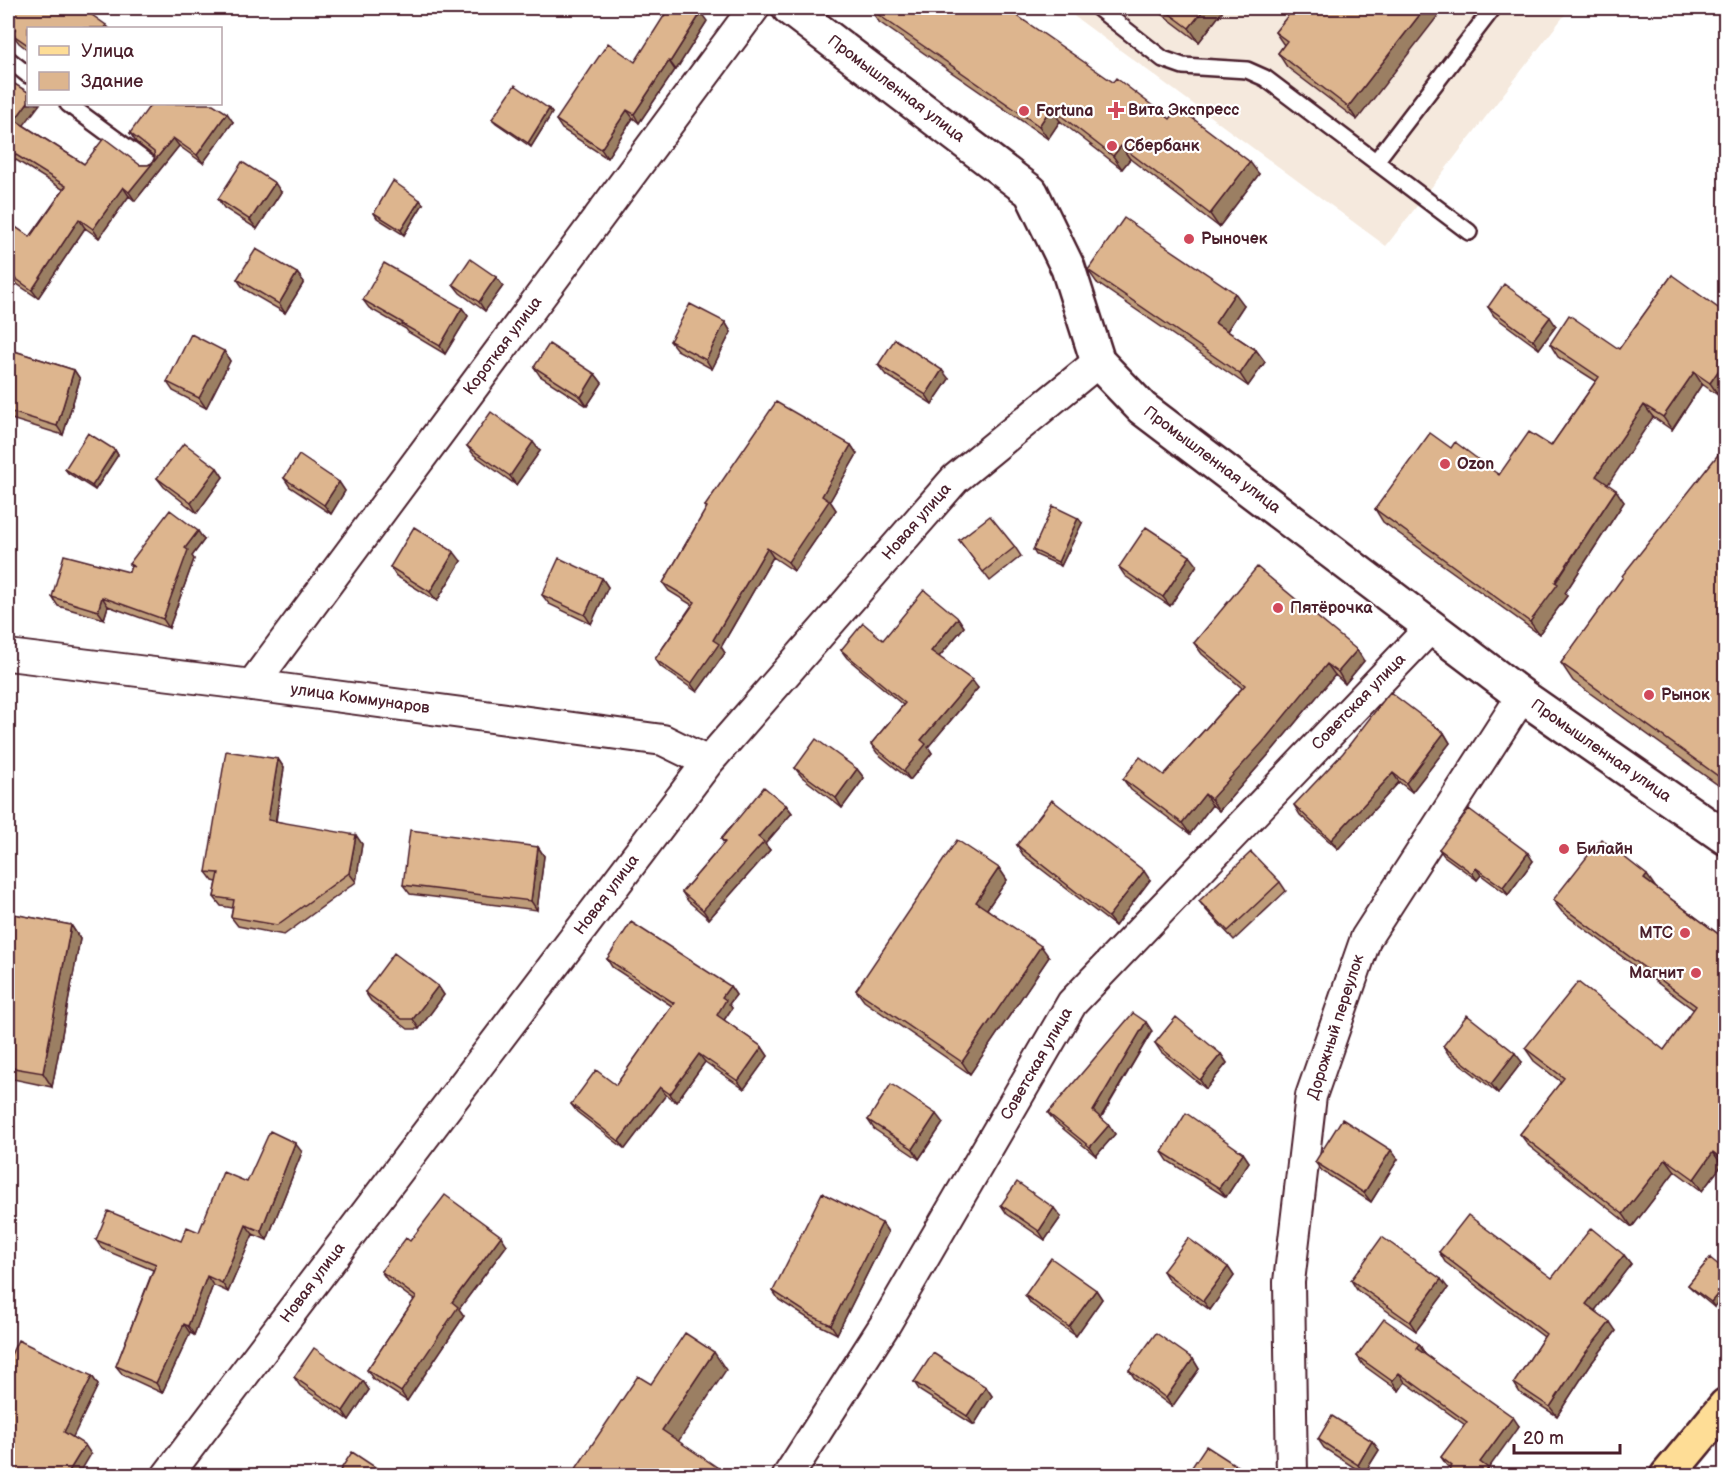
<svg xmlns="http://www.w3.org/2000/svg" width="1733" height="1483" font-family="'Balsamiq Sans',sans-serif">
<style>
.built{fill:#f5e9dd}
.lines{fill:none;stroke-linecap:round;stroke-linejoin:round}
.service-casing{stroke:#4a1f2b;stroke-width:20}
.minor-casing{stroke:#4a1f2b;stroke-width:34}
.secondary-casing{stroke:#4a1f2b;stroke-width:38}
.primary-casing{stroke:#4a1f2b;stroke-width:38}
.service{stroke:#fff;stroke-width:15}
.minor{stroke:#fff;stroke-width:30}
.secondary{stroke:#fff;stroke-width:33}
.primary{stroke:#fedd96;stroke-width:33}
.wall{fill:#be9c7a;stroke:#4a1f2b;stroke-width:1.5}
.shaded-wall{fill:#9b7f63;stroke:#4a1f2b;stroke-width:1.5}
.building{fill:#ddb58e;stroke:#4a1f2b;stroke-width:1.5}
.poi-dot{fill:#d1495b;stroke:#fff;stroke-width:2}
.labels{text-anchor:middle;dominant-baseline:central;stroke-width:4.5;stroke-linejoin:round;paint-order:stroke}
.street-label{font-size:16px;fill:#4a1f2b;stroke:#fff}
.poi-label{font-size:16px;font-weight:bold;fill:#4a1f2b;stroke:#fff;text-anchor:start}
</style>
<rect width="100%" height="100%" fill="#fff"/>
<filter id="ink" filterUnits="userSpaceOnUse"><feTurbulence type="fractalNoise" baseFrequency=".0167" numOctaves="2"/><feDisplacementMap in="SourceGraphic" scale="12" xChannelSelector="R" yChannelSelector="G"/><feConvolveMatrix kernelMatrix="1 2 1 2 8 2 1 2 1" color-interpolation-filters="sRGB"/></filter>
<g filter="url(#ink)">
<path class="built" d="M1063 8H1570L1386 246Z"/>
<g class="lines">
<g class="service-casing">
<path id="service" d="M1098 8 1163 59 1183 66 1247 70 1265 78 1469 232
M8 59 28 75
M68 104 151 165
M1376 161 1493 8"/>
</g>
<g class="minor-casing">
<path id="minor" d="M8 655 252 685 663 740 708 762
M252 685 754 8
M167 1476 708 762 955 479 1098 362
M788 1476 886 1323 1072 1003 1430 628
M1292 1476 1289 1282 1311 1096 1366 938 1522 696"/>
</g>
<g class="secondary-casing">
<path id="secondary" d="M789 8 1031 192 1068 268 1098 362 1142 408 1522 696 1726 838"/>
</g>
<g class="primary-casing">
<path id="primary" d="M1667 1476 1726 1405"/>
</g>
<use href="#service" class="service"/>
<use href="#minor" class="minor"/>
<use href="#secondary" class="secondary"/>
<use href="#primary" class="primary"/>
</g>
<path class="wall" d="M8 8 106 25 109 28H28V50L19 43 12 34 14 31 8 27Z
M1154 8H1225L1199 42Z
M1294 8 1357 120 1287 67 1278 53 1284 45 1275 32Z
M870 9 1113 82 1170 119 1259 174 1219 227 1130 159 1122 169 1060 121 1048 139 879 22Z
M707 21 676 70H675L639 123 633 118 607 158 562 129 556 120 635 62Z
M8 80 23 125 84 164 148 165 152 163 155 157 136 142 130 133 233 122 203 163 179 146 135 201 129 196 99 238 85 228 38 298 8 278V222L30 237 64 190 8 155Z
M549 109 552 113 531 147 496 123 492 119Z
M281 192 257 229 224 208 218 199Z
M423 204 404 235 377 218 374 213Z
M1088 270 1244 305 1227 331 1256 350 1265 362 1248 386 1097 283Z
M297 273 304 282 285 313 244 289 237 279Z
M1672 275 1719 396 1702 384 1672 430 1653 417 1607 484 1624 502 1565 593 1567 596 1539 634 1383 522 1375 509 1451 448 1499 475 1551 446 1596 381 1558 357 1550 344 1619 349Z
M496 277 503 286 485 311 460 293 453 284Z
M363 300 462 308 468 316 445 354 408 332 406 329 369 308Z
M1488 307 1556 326 1539 349 1494 316Z
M725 322 731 332 712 369 677 350 670 341Z
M8 349 74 370 80 379 63 435 8 418Z
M224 351 230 361 206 408 173 391 167 382Z
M878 365 949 379 932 404 885 374Z
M534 367 595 374 602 383 587 406 540 376Z
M851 445 857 454 830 501 836 510 794 571 773 557 721 647 725 653 697 692 661 667 655 659 692 605 669 591 663 583 707 508 705 506Z
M467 446 540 451 516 485 474 455Z
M1725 446V790L1573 681 1561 663Z
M115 450 118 455 95 490 68 473 65 469Z
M217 468 223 477 197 513 164 487 157 478Z
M284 478 339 482 345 491 331 514 290 487Z
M1082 523 1061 566 1036 555 1033 550Z
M204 540 192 556 194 559 169 628 108 606 104 619 58 606 52 597 129 572 131 566 129 564Z
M959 540 1015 547 1021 556 990 581Z
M461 561 437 601 396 576 390 567Z
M1197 565 1170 606 1125 576 1119 567Z
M602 578 608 587 591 624 549 604 542 595Z
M958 618 964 627 939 657 978 688 928 747 932 753 910 780 877 753 871 744 903 705 847 658 841 650 883 640Z
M1194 643 1364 661 1345 684 1335 675 1270 753 1219 811 1212 805 1190 834 1131 790 1123 779 1164 775 1242 688 1202 654Z
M1444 733 1450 743 1412 792 1399 782 1338 849 1300 815 1294 805Z
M278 759 284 768 276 821 362 844 356 882 284 935 238 926 231 917 233 908 221 906 214 897 217 882 213 881 206 872Z
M795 768 857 769 864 778 842 808 802 777Z
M786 805 792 813 765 844 770 850 709 919 688 901 682 892 724 843 721 839Z
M1017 845 1150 880 1115 926 1023 855Z
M538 847 544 856 537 910 410 894 403 885Z
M1439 849 1533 861 1508 895 1481 875 1477 880 1444 856Z
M999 868 1007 880 987 909 1049 957 970 1074 864 1001 856 990Z
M1280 882 1286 891 1234 940 1206 910 1199 901Z
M1655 887 1725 939V1168L1722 1165 1702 1191 1675 1171 1632 1227 1529 1146 1520 1134 1561 1082 1534 1061 1525 1048 1664 1050 1694 1010 1562 912 1553 900Z
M8 913 71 925 80 939 52 1087 8 1078Z
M607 959 730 986 736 995 729 1004 732 1008 724 1020 762 1047 768 1056 744 1089 705 1062 676 1102 666 1095 625 1149 577 1112 571 1104 616 1085 672 1006 612 967Z
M438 986 444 995 419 1029H408L371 1001 365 992Z
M1152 1031 1101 1118 1115 1134 1096 1156 1055 1122 1048 1113Z
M1155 1043 1221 1054 1227 1063 1206 1089 1161 1052Z
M1443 1046 1522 1062 1498 1093 1449 1055Z
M868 1120 943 1123 919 1159 874 1129Z
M302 1152 267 1240 253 1234 228 1292 213 1285 194 1335 190 1333 162 1393 123 1375 116 1366 153 1270 102 1249 96 1240 181 1241 199 1232 247 1182Z
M1162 1152 1243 1153 1249 1162 1226 1197 1168 1161Z
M1398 1159 1371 1202 1322 1171 1315 1162Z
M1001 1205 1061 1217 1045 1240 1007 1214Z
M882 1223 888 1232 837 1334 817 1324 779 1300 773 1291Z
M410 1241 507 1245 459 1309 464 1316 407 1401 373 1379 367 1370 414 1300 387 1280 381 1271Z
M1439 1252 1552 1278 1624 1255 1631 1264 1595 1310 1616 1331 1590 1365 1557 1416 1520 1393 1514 1383 1544 1337 1445 1262Z
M1710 1258 1714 1307 1692 1289 1688 1285Z
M1228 1267 1234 1276 1210 1310 1169 1281 1163 1271Z
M1351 1280 1448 1288 1416 1331 1357 1290Z
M1096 1290 1102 1299 1076 1336 1031 1304 1025 1295Z
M1419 1344 1425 1354 1519 1426 1450 1468 1447 1466 1441 1457 1465 1425 1405 1382 1399 1391 1363 1365 1357 1356Z
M1193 1359 1199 1369 1172 1407 1135 1379 1129 1370Z
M8 1361 92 1376 98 1385 72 1437 91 1454 10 1456 8 1455Z
M294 1377 363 1381 369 1390 349 1420 300 1386Z
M914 1382 986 1387 992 1396 974 1425 920 1391Z
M1318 1439 1372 1441 1379 1450 1364 1474 1324 1448Z"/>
<path class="shaded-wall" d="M1205 8H1225L1199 42 1189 28Z
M1425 8H1444L1357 120 1348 107Z
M701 13 707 21 676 70 670 62Z
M669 61 675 70 639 123 634 114Z
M28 102V104H40L21 129 15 120Z
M1051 108 1060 121 1048 139 1039 126Z
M549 109 552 113 531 147 528 143Z
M627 110 633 118 607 158 601 149Z
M227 113 233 122 203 163 197 155Z
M173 138 179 146 135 201 129 192Z
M1121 146 1130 159 1122 169 1113 156Z
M1250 162 1259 174 1219 227 1210 214Z
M275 183 281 192 257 229 250 220Z
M123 187 129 196 99 238 93 229Z
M420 200 423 204 404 235 401 230Z
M79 219 85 228 38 298 32 290Z
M297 273 304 282 285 313 279 304Z
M496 277 503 286 485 311 479 302Z
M1235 293 1244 305 1224 335 1215 323Z
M462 308 468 316 445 354 440 346Z
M1550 317 1556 326 1539 349 1533 340Z
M725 322 731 332 712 369 706 360Z
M1256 350 1265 362 1248 386 1240 374Z
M224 351 230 361 206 408 199 398Z
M1725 361V386L1719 396 1710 383Z
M74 370 80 379 63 435 57 426Z
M942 370 949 379 932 404 926 395Z
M1694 372 1702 384 1672 430 1663 417Z
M595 374 602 383 587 406 581 397Z
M1644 405 1653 417 1605 489 1596 476Z
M533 442 540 451 516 485 510 476Z
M851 445 857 454 830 501 836 510 794 571 788 562 822 496Z
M115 450 118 455 95 490 92 486Z
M217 468 223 477 197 513 191 503Z
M339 482 345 491 331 514 324 505Z
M1616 490 1624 502 1565 593 1567 596 1539 634 1530 622Z
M1078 518 1082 523 1061 566 1058 562Z
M198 531 204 540 192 556 194 559 169 628 163 619 185 548Z
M767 548 773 557 721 647 725 653 697 692 691 684 713 640Z
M454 552 461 561 437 601 430 592Z
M1190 556 1197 565 1170 606 1163 597Z
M602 578 608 587 591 624 585 615Z
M102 597 108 606 104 619 98 611Z
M958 618 964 627 937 659 931 651Z
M1357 650 1364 661 1345 684 1338 672Z
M1327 664 1335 675 1270 753 1219 811 1211 799Z
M972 680 978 688 928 747 932 753 910 780 904 771 921 740Z
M1444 733 1450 743 1412 792 1406 783Z
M278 759 284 768 274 829 268 820Z
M857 769 864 778 842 808 836 798Z
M1393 773 1399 782 1338 849 1331 840Z
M1205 794 1212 805 1190 834 1182 823Z
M786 805 792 813 765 844 770 850 709 919 703 910 758 837Z
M356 835 362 844 356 882 349 873Z
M538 847 544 856 537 910 531 901Z
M1528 853 1533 861 1508 895 1503 887Z
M999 868 1007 880 984 913 976 902Z
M1476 868 1481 875 1477 880 1472 873Z
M1144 871 1150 880 1115 926 1108 917Z
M1647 875 1656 888 1644 879Z
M71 925 80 939 52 1087 43 1073Z
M1041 946 1049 957 970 1074 962 1062Z
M438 986 444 995 419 1029 413 1019Z
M730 986 736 995 729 1004 732 1008 722 1023 717 1015 722 997Z
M1146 1022 1152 1031 1099 1120 1093 1111Z
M762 1047 768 1056 744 1089 738 1081Z
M1515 1053 1522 1062 1498 1093 1491 1084Z
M699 1054 705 1062 676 1102 670 1094Z
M1221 1054 1227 1063 1206 1089 1200 1080Z
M660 1087 666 1095 625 1149 619 1141Z
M936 1114 943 1123 919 1159 913 1149Z
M1109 1125 1115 1134 1096 1156 1090 1147Z
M295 1143 302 1152 267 1240 261 1231Z
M1391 1150 1398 1159 1371 1202 1364 1193Z
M1713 1152 1722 1165 1702 1191 1694 1179Z
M1725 1152V1164L1721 1158Z
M1243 1153 1249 1162 1226 1197 1219 1188Z
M1666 1159 1675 1171 1632 1227 1623 1214Z
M1054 1208 1061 1217 1045 1240 1039 1231Z
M882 1223 888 1232 837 1334 831 1325Z
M246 1225 253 1234 228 1292 222 1283Z
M501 1236 507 1245 459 1309 464 1316 407 1401 401 1392 452 1302Z
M1624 1255 1631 1264 1593 1313 1586 1304Z
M1228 1267 1234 1276 1210 1310 1203 1301Z
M207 1276 213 1285 194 1335 188 1326Z
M1441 1279 1448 1288 1416 1331 1410 1322Z
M1725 1285V1293L1714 1307 1711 1302Z
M1096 1290 1102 1299 1076 1336 1069 1327Z
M1610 1322 1616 1331 1590 1365 1557 1416 1550 1407 1583 1356Z
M184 1324 190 1333 162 1393 156 1383Z
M1419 1344 1425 1354 1423 1357 1416 1348Z
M714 1352 726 1370 674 1448 662 1430Z
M1193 1359 1199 1369 1172 1407 1166 1398Z
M1399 1373 1405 1382 1399 1391 1392 1381Z
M92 1376 98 1385 71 1441 64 1432Z
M363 1381 369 1390 349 1420 343 1411Z
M986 1387 992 1396 974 1425 967 1416Z
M1513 1417 1519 1426 1488 1469 1493 1476H1483L1480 1462Z
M1372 1441 1379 1450 1364 1474 1358 1465Z
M85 1445 91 1454 78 1476H66Z"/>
<path class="building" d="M8 8H71L74 9 75 8H82L106 25 104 28H28V45L12 34 16 28 8 22Z
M669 8H692L701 13 670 62 669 61 634 114 627 110 601 149 556 120 608 43 635 62Z
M871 8H1006L1113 82 1116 78 1170 119 1179 108 1250 162 1210 214 1121 146 1113 156 1051 108 1039 126 870 9Z
M1162 8H1205L1189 28Z
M1294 8H1425L1348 107 1278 53 1287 41 1275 32Z
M8 80 28 92V102L15 120 84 164 104 138 140 165H148L152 163 155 157 154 152 130 133 151 104H213L227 113 197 155 173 138 129 192 123 187 93 229 79 219 32 290 8 273V222L30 237 66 186 8 150Z
M515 85 549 109 528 143 492 119Z
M242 162 275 183 250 220 218 199Z
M393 181 420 200 401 230 374 213Z
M1124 218 1235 293 1215 323 1256 350 1240 374 1088 270Z
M256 249 297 273 279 304 237 279Z
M470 259 496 277 479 302 453 284Z
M384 263 462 308 440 346 402 324 403 323 363 300Z
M1672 275 1725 313V361L1710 383 1694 372 1663 417 1644 405 1596 476 1616 490 1555 582 1558 584 1530 622 1375 509 1430 433 1451 448 1455 442 1499 475 1529 432 1551 446 1599 377 1550 344 1569 315 1619 349Z
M1504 284 1550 317 1533 340 1488 307Z
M690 304 725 322 706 360 670 341Z
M191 334 224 351 199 398 167 382Z
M895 339 942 370 926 395 878 365Z
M549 344 595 374 581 397 534 367Z
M8 349 74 370 57 426 8 411Z
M776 402 851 445 822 496 829 501 788 562 767 548 713 640 719 644 691 684 655 659 695 602 663 583 707 507 705 506Z
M491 412 533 442 510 476 467 446Z
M88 433 115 450 92 486 65 469Z
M184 443 217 468 191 503 157 478Z
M1725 446V781L1561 663 1623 577 1622 576Z
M299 455 339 482 324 505 284 478Z
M1053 506 1078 518 1058 562 1033 550Z
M170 510 198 531 185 548 188 550 163 619 102 597 98 611 52 597 64 555 129 572 131 566 135 567 129 564Z
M990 516 1015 547 983 572 959 540Z
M414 527 454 552 430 592 390 567Z
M1146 527 1190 556 1163 597 1119 567Z
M559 558 602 578 585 615 542 595Z
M1257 567 1357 650 1338 672 1327 664 1263 742 1211 799 1205 794 1182 823 1123 779 1140 757 1164 775 1245 685 1194 643Z
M924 590 958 618 931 651 972 680 921 740 926 744 904 771 871 744 905 703 841 650 863 623 883 640Z
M1390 692 1444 733 1406 783 1393 773 1331 840 1294 805 1343 753Z
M816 739 857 769 836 798 795 768Z
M226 751 278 759 268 820 356 835 349 873 277 925 231 917 234 900 214 897 219 873 206 872Z
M764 787 786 805 758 837 764 842 703 910 682 892 725 842 721 839Z
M1052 800 1144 871 1108 917 1017 845Z
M1469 809 1528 853 1503 887 1476 868 1472 873 1439 849Z
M410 830 538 847 531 901 403 885Z
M1601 839 1647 875 1644 879 1725 939V1152L1721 1158 1713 1152 1694 1179 1666 1159 1623 1214 1520 1134 1564 1078 1525 1048 1578 982 1664 1050 1696 1006 1553 900Z
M957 840 999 868 976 902 1041 946 962 1062 856 990Z
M1251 852 1280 882 1228 931 1199 901Z
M8 913 71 925 43 1073 8 1067Z
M631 922 730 986 722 997 726 1000 717 1015 762 1047 738 1081 699 1054 670 1094 660 1087 619 1141 571 1104 596 1070 616 1085 674 1003 607 959Z
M394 953 438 986 413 1019H402L365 992Z
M1133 1013 1146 1022 1093 1111 1109 1125 1090 1147 1048 1113Z
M1467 1015 1515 1053 1491 1084 1443 1046Z
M1176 1017 1221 1054 1200 1080 1155 1043Z
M891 1084 936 1114 913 1149 868 1120Z
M1186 1113 1243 1153 1219 1188 1162 1152Z
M1342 1119 1391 1150 1364 1193 1315 1162Z
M270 1131 295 1143 261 1231 246 1225 222 1283 207 1276 188 1326 184 1324 156 1383 116 1366 156 1264 96 1240 108 1211 181 1241 187 1227 199 1232 223 1172 247 1182Z
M1017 1182 1054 1208 1039 1231 1001 1205Z
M822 1193 882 1223 831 1325 810 1315 773 1291Z
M445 1195 501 1236 452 1302 458 1307 401 1392 367 1370 416 1297 381 1271 406 1238 410 1241Z
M1468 1215 1552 1278 1591 1228 1624 1255 1586 1304 1610 1322 1583 1356 1550 1407 1514 1383 1546 1334 1439 1252Z
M1382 1237 1441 1279 1410 1322 1351 1280Z
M1188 1238 1228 1267 1203 1301 1163 1271Z
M1051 1258 1096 1290 1069 1327 1025 1295Z
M1710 1258 1725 1270V1285L1711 1302 1688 1285Z
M1384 1319 1419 1344 1416 1348 1513 1417 1480 1462 1488 1468 1483 1476H1445L1452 1466 1441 1457 1467 1422 1399 1373 1392 1381 1357 1356Z
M685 1333 714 1352 662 1430 730 1476H571L638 1376 651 1384Z
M1156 1333 1193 1359 1166 1398 1129 1370Z
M18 1340 92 1376 64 1432 85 1445 66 1476H8V1460L12 1452 8 1449V1361Z
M314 1348 363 1381 343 1411 294 1377Z
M933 1353 986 1387 967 1416 914 1382Z
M1332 1416 1372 1441 1358 1465 1318 1439Z
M1206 1446 1248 1473 1246 1476H1186Z
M352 1452 384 1473 382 1476 337 1475Z"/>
</g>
<g class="poi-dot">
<path d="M1113 101h6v6h6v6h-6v6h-6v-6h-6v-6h6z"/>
<circle cx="1024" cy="111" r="6"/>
<circle cx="1112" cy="146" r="6"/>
<circle cx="1189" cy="239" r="6"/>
<circle cx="1445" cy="464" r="6"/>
<circle cx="1278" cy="608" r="6"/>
<circle cx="1649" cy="695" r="6"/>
<circle cx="1564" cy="849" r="6"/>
<circle cx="1685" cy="933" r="6"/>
<circle cx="1696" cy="973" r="6"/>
</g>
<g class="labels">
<g class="street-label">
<text transform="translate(896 89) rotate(37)">Промышленная улица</text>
<text transform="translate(503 346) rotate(-53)">Короткая улица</text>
<text transform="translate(1212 460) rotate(37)">Промышленная улица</text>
<text transform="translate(917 522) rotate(-49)">Новая улица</text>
<text transform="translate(360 699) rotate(8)">улица Коммунаров</text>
<text transform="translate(1359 702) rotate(-46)">Советская улица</text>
<text transform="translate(1601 751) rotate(35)">Промышленная улица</text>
<text transform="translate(607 895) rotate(-53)">Новая улица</text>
<text transform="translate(1336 1027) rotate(-72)">Дорожный переулок</text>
<text transform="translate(1037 1064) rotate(-60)">Советская улица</text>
<text transform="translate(313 1283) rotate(-53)">Новая улица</text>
</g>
<g class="poi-label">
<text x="1128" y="110">Вита Экспресс</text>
<text x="1036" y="111">Fortuna</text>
<text x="1124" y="146">Сбербанк</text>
<text x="1201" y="239">Рыночек</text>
<text x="1457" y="464">Ozon</text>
<text x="1290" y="608">Пятёрочка</text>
<text x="1661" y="695">Рынок</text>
<text x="1576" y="849">Билайн</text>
<text x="1673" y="933" text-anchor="end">МТС</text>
<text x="1684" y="973" text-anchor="end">Магнит</text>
</g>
</g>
<rect width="1733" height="1483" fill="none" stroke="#fff" stroke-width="30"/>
<rect x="15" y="15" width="1703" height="1453" fill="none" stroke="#4a1f2b" stroke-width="2" filter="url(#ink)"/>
<rect x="27" y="27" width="195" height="78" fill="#ffffff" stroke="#b7a5aa" stroke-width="1.5"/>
<rect x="39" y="46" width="30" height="9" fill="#fedd96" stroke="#b7a5aa" stroke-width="1.5"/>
<text x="81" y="57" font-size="18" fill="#4a1f2b">Улица</text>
<rect x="39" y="72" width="30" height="18" fill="#ddb58e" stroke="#b7a5aa" stroke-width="1.5"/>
<text x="81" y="87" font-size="18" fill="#4a1f2b">Здание</text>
<path d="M1514 1444v9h106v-9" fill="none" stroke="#4a1f2b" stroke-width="3"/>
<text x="1523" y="1444" font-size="18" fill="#4a1f2b" stroke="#ffffff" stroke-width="4.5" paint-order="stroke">20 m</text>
</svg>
